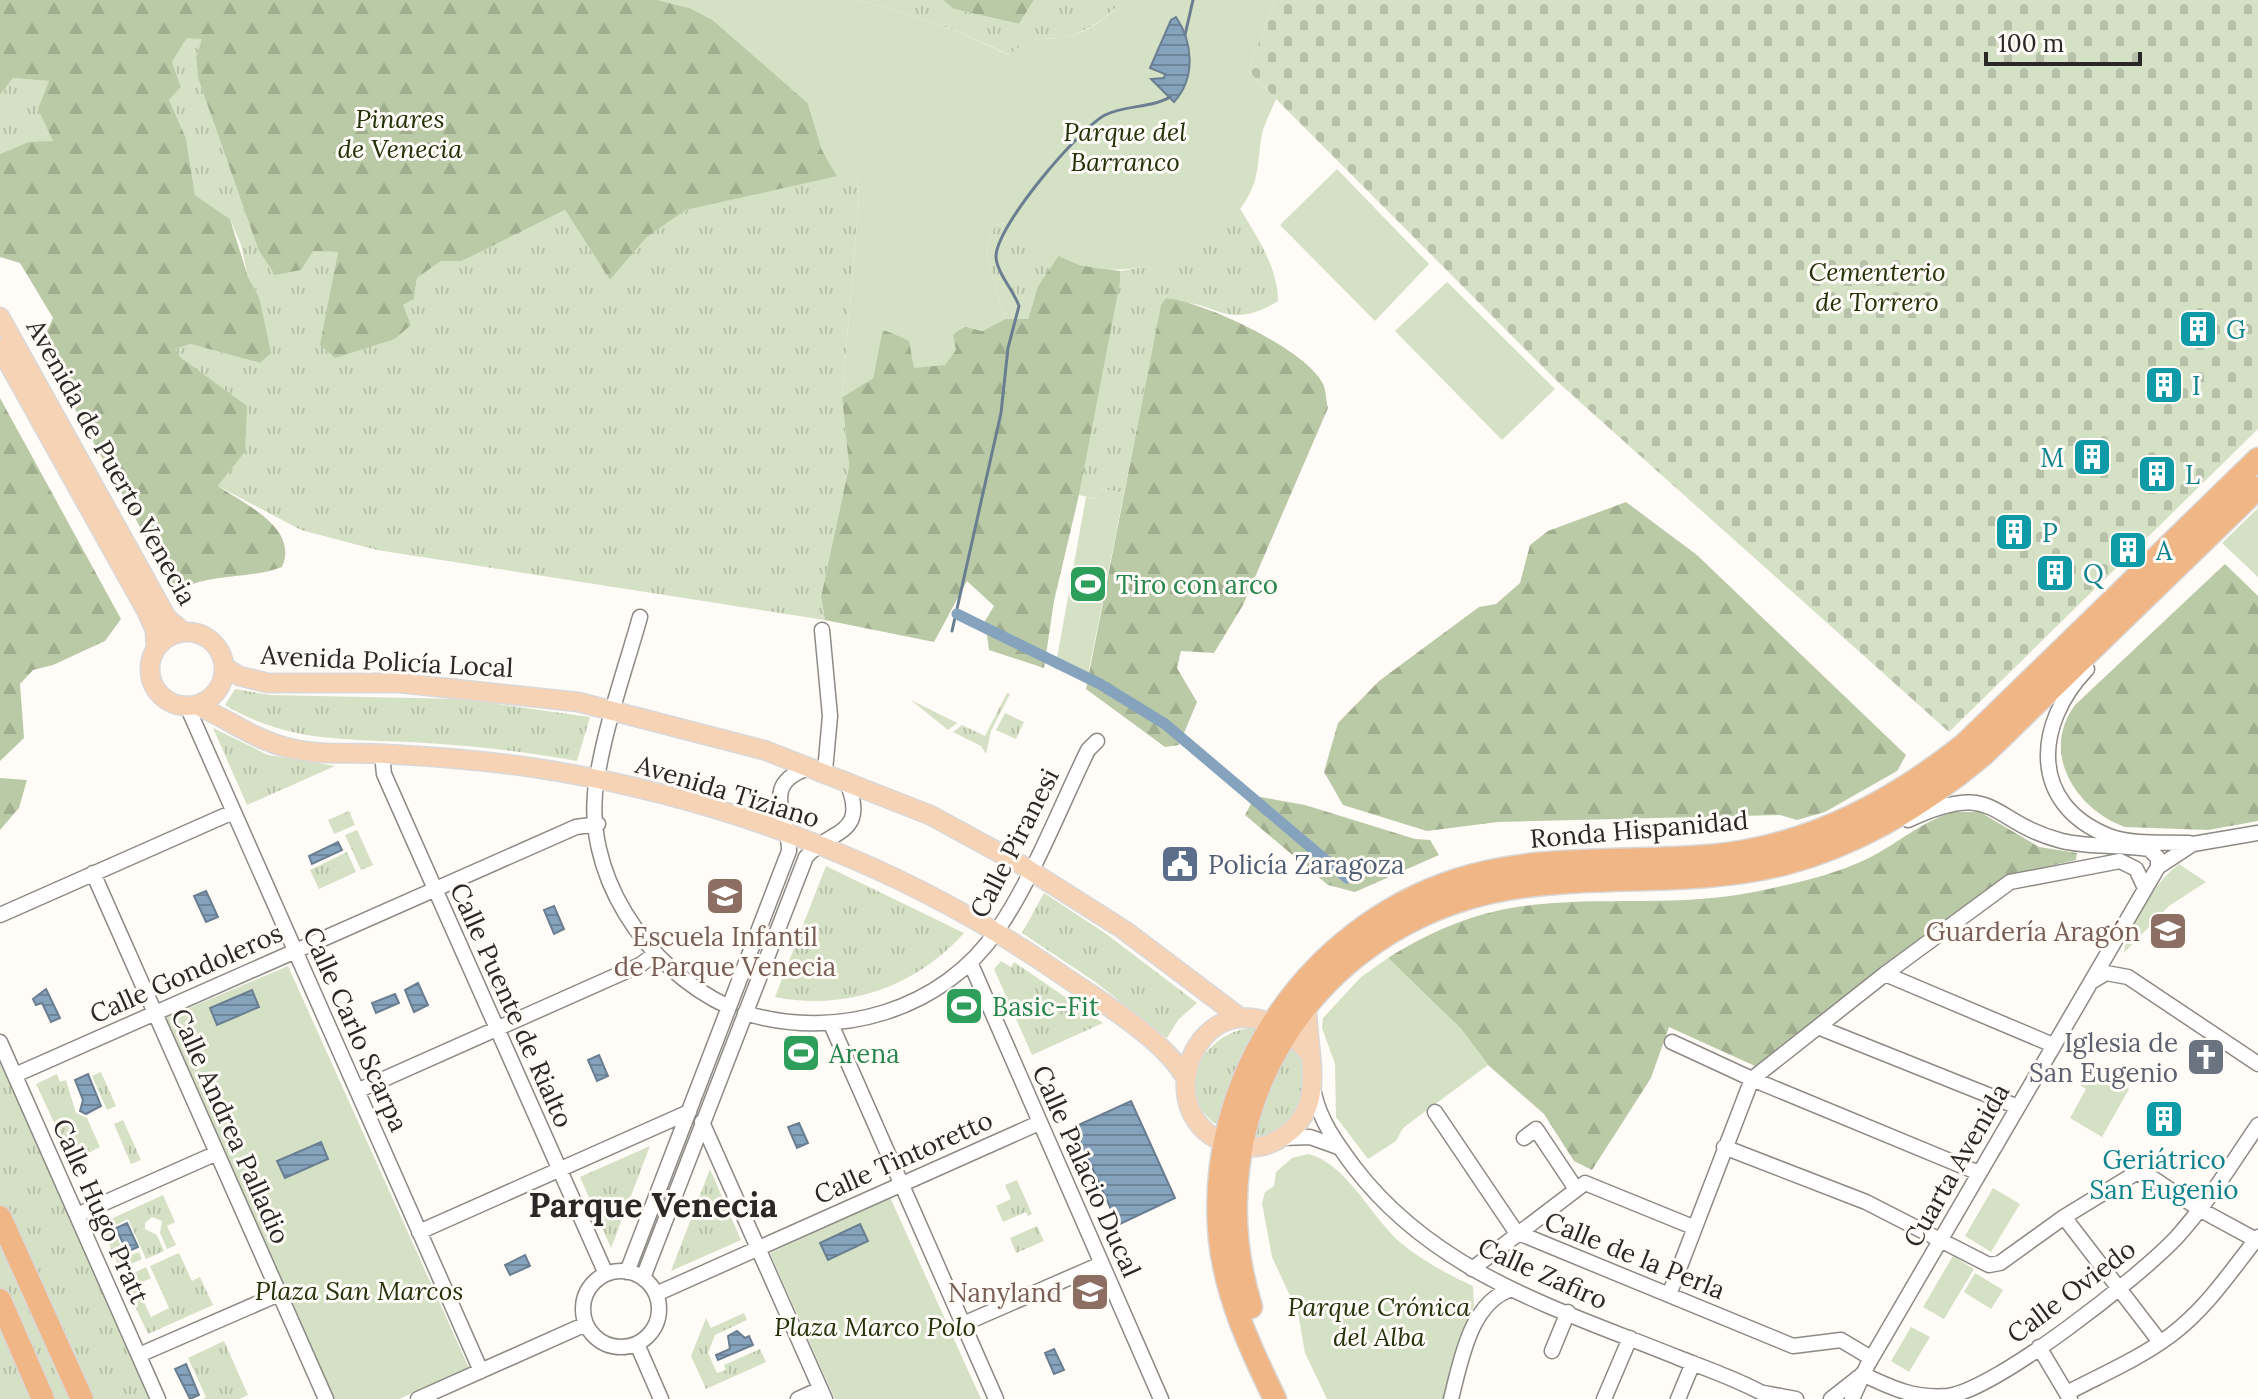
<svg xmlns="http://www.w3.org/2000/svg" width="2258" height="1399" font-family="Lora,serif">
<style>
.grass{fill:url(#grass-tufts)}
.forest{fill:url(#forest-firs)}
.cemetery{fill:url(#cemetery-stones)}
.green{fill:#d5e1c5}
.water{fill:url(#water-rules);stroke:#6a7e91;stroke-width:2}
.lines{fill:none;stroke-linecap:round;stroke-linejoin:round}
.stream{stroke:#6a7e91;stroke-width:3}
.canal{stroke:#86a3be;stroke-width:11}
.minor-casing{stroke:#8d8985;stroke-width:17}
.major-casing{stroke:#d9d8d8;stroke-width:21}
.highway-casing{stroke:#d9d8d8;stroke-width:25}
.minor{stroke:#fff;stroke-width:14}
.major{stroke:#f7d3b6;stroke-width:18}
.highway{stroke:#f1b686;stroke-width:22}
.labels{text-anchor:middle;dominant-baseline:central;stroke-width:6;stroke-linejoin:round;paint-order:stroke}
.park-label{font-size:26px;font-style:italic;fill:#243209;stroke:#fffbf7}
.culture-label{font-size:26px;fill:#0d838f;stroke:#fffbf7;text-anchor:start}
.street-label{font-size:26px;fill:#2a2827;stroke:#fffbf7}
.leisure-label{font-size:26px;fill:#27864d;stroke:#fffbf7;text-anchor:start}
.service-label{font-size:26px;fill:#4e5e75;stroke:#fffbf7;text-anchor:start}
.education-label{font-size:26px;fill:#785e54;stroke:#fffbf7;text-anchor:end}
.worship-label{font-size:26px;fill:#5b616d;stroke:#fffbf7;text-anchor:end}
.district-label{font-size:34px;font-weight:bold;fill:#2a2827;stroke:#fffbf7}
</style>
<defs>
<pattern id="grass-tufts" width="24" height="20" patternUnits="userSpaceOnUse" patternTransform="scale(2)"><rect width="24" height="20" fill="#d5e1c5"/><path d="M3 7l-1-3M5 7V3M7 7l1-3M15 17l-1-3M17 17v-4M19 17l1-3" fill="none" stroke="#b7c1a9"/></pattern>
<pattern id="forest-firs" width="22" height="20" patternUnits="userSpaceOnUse" patternTransform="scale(2)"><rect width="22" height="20" fill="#bacaa6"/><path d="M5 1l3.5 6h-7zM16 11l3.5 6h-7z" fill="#a0ae8f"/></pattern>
<pattern id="cemetery-stones" width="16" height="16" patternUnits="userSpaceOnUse" patternTransform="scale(2)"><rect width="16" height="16" fill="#d5e1c5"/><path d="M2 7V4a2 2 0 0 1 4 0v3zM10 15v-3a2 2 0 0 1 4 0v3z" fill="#b7c1a9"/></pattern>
<pattern id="water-rules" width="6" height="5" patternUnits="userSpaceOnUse" patternTransform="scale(2)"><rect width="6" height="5" fill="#86a3be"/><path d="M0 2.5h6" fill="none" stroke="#6e859a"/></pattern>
</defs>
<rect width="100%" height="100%" fill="#fffbf7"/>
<path class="grass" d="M859 0H943L954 9 1019 24 1034 0H1123C1110 14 1094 27 1076 34 1047 45 1036 29 1010 55L952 29Z
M187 38H203L196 57 198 78 258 249 308 254 313 251 338 252 321 345 395 339 411 325 402 305 414 299 417 278 441 261H462L565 210 610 280 647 237 686 210 857 170 859 199 842 397 849 466 821 597 825 620 377 550 301 530 218 486 245 452 174 349 190 344 259 363V297L248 277 241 245 230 219 195 195 186 138 169 100 181 87 172 62Z
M13 78 49 81 53 142H28L0 154V95Z
M1239 207C1256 235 1278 267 1278 301 1219 337 1212 290 1161 306L1124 493 1099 489 1096 499 1079 495 1120 271C1169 264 1208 246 1239 207Z
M1006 223 1059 255 1038 286 1028 319H1005L986 254 995 225Z
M235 689 270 695 462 699 590 717 577 761C527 752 477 746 426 743 351 738 292 745 225 705Z
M1007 693 1010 694 991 731 986 754 981 746 953 732 962 725 985 736Z
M911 700 957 723 948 730Z
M1005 713 1024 722 1016 739 996 730Z
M213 728 268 755 335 766 247 805Z
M349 811 355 825 334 834 328 820Z
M357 830 373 865 361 870 345 835Z
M347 852 356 872 319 889 310 870Z
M826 866 964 933C916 987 846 1011 775 997Z
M1044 893 1105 933 1197 1003 1178 1020 1167 1038 1094 981 1022 933Z
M1001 961 1011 967 1014 962 1103 1023 1032 1055 994 969Z
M1264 1027 1221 1127C1166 1096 1203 1024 1264 1027Z
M1289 1041 1303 1060 1304 1102 1280 1132 1247 1141Z
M0 1060 151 1399H0Z
M101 1072 116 1106 107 1110 92 1076Z
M57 1074 60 1082 66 1080 76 1113 87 1118 100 1147 72 1161 36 1084Z
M123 1120 141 1160 131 1164 114 1124Z
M650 1146 611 1248 580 1177Z
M710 1169 741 1240 671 1271Z
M1017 1180 1032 1214 1028 1216 1026 1212 1003 1222 996 1206 1011 1199 1005 1185Z
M163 1195 175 1222 167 1226 176 1245 167 1249 160 1233 162 1221 152 1217 145 1223V1229L157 1235 164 1251 146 1259 128 1219 112 1227 126 1257 139 1252 142 1259 120 1269 100 1224Z
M1037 1226 1044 1241 1016 1253 1010 1238Z
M179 1253 192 1281 200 1277 213 1305 148 1334 122 1279 146 1267 151 1278 136 1285 151 1317 169 1308 150 1266Z
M744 1313 747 1320 715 1335 708 1353 717 1373 726 1370 724 1365 760 1349 766 1362 706 1389 691 1356 706 1318 711 1328Z
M224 1341 248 1395 239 1399H203L206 1397 188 1358Z"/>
<path class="forest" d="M0 0H658L690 8 713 20 808 103 822 150 837 176 686 210 647 237 610 280 565 210 462 261H441L417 278 414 299 403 305 411 325 395 339 335 358 320 345 338 252 313 251 301 270 275 275 258 249 198 78 196 57 202 39 187 38 172 62 181 87 169 100 186 138 195 195 230 219 248 277 259 297 271 353 260 363 190 344 175 349 181 358 247 406 245 452 218 486C246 505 299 528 282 567 248 580 208 572 176 592L40 346 53 318 20 263 0 257V154L28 142 53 141 38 109 49 81 13 78 0 95Z
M943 0H1034L1019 24 954 9Z
M1059 255 1080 265 1120 271V282L1079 495 1054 601 1044 668 989 650 985 621 994 606 967 581 934 642 825 620 821 597 849 466 842 397 873 378 882 329C909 341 940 345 965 326L982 331 1005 319H1028L1038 286Z
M1166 298C1204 302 1306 349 1323 384 1326 390 1326 401 1328 408L1243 605 1214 653 1181 651 1177 668 1197 702 1179 745 1165 747 1086 689 1161 305Z
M0 398 121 619 105 641 53 665 33 670 20 684 24 738 0 761Z
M1626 502 1697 555 1906 755 1897 771 1825 812 1797 820 1780 815 1498 822 1427 831 1343 805 1324 772 1338 723 1379 681 1479 607 1496 604 1520 583 1530 545 1548 531Z
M2225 564 2258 596V821L2208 830 2125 827C2075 809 2040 752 2075 705Z
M0 778 27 780 19 808 0 830Z
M1255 796 1305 805 1415 839 1430 840 1439 855 1355 892 1328 885 1245 815Z
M1953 812H1980L2039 847 2077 853 2076 860 2006 876 1755 1066 1669 1027 1651 1078 1592 1170 1574 1161 1544 1114 1488 1065 1461 1029 1388 958C1426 934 1466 916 1511 908 1592 894 1677 909 1759 891 1796 883 1834 875 1869 858 1898 843 1921 822 1953 812Z"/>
<path class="cemetery" d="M1275 0H2258V429L1949 732 1561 385 1248 71Z"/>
<path class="green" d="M658 0H859L952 29 1009 55C1036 29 1047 45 1076 34 1094 28 1110 14 1123 0H1275L1248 71 1276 99C1271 112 1263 125 1261 139 1258 158 1259 175 1250 193 1221 250 1142 282 1081 265 1055 258 1029 238 1006 223L995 225 986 254 1005 319 982 331 964 326 953 335 956 350 945 365 914 368 909 341 883 329 873 378 842 397 859 199 857 171 837 176 822 150 808 103 713 20 690 8Z
M1337 169 1429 264 1375 321 1280 225Z
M1447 282 1555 389 1502 440 1395 331Z
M1098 489 1124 493 1088 675 1055 669 1086 497 1096 499Z
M2258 508V577L2222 543Z
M2179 864 2206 882 2169 906 2124 953C2126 927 2158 879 2179 864Z
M1388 958 1461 1029 1488 1065 1403 1128 1396 1141 1368 1159 1336 1117 1335 1064 1322 1028 1323 1018 1361 977Z
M288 966 469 1368 399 1399H333L163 1019Z
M2092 1067 2129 1089 2102 1137 2070 1118 2086 1089 2081 1086Z
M1308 1154C1346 1162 1372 1219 1402 1244 1423 1261 1449 1275 1473 1286L1474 1305 1444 1399H1327L1305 1353 1298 1313 1272 1257 1262 1203 1265 1192 1274 1186 1276 1172 1292 1158Z
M1993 1188 2020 1204 1991 1252 1965 1236Z
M890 1197 981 1399H835L770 1253Z
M1953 1256 1974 1269 1944 1319 1923 1307Z
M1975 1273 2003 1290 1991 1309 1964 1292Z
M1911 1327 1930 1337 1909 1372 1891 1361Z"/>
<path class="water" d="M1176 17C1193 42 1196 78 1174 102L1151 79 1164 78 1165 74 1150 68 1171 20Z
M338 842 342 850 312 864 309 856Z
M206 891 218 917 206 922 194 896Z
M554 906 564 929 554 934 544 910Z
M418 983 428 1005 414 1012 405 990Z
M46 989 60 1018 51 1022 42 1003 36 1005 33 999Z
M252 990 259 1007 217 1025 210 1008Z
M395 994 399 1003 376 1013 372 1003Z
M599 1055 608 1076 597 1081 588 1060Z
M88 1074 101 1106 86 1114 80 1111 83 1100 75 1080Z
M1131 1101 1175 1198 1118 1225 1074 1127Z
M799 1123 808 1143 797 1148 788 1127Z
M321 1142 328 1159 285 1178 277 1161Z
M127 1223 138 1247 127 1252 116 1228Z
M860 1224 868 1241 828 1260 820 1243Z
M525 1255 530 1266 510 1275 505 1265Z
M737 1331 745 1338 749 1336 753 1345 718 1360 716 1355 730 1349 728 1336Z
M1054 1349 1064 1370 1054 1374 1045 1353Z
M186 1364 199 1395 190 1399 175 1369Z"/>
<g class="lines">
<path class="stream" d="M1185 35 1193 0
M952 631 1001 413 1008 348 1019 306C1014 291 996 272 996 256 997 225 1078 130 1105 115 1125 105 1152 108 1170 97"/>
<path class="canal" d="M957 614 1100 684 1165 724 1347 878"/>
<g class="minor-casing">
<path id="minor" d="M640 617C625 670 606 723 597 778 580 872 646 969 729 1007
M822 630 830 716 825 771
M2087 669C2035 723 2028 804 2109 836 2134 845 2163 842 2189 843
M187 706 481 1371
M382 754 384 774 606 1274
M1908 820C1998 778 1988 822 2062 841 2091 848 2120 844 2149 849L2158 858V867
M93 873 326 1399
M0 915 233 812
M970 962 1161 1399
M1885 974 2053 1045
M2091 982 2106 973 2128 977 2258 1064
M745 1013C836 1041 943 1011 998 929 1032 880 1061 805 1088 750L1097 741
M831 1024 996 1399
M1818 1027 2018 1107
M0 1042 158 1399
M1672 1042 1752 1079 1979 1173
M15 1075 576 827 598 824
M357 1091 640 965 655 954
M1314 1093C1320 1121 1337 1144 1354 1167 1436 1274 1558 1309 1679 1358 1710 1370 1744 1382 1773 1399
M1435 1112 1516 1232 1793 1346 1841 1340 1871 1358
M702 1122 825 1399
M1282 1138 1310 1137 1338 1147
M1524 1138 1536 1129 1576 1189
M1724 1147 1866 1202 1989 1265 2000 1263 2064 1217 2136 1173 2151 1177 2199 1209 2258 1241
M77 1215 217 1153
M2064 1217 2160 1342
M419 1232 689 1112
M1472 1269 1585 1183 1693 1227
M583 1309a38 38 0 1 1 76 0a38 38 0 1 1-76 0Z
M627 1272 789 851C790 816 757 783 812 767
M643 1278 806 857C831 828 870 836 846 780
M656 1294 1039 1123
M1669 1295 1752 1079 1885 974 2010 882 2120 861 2136 869 2145 888
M963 1324 1101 1264
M637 1344 661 1399
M2039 1347 2070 1399
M1552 1351 1568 1312
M139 1355 279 1294
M1862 1374C1892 1388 1914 1399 1948 1396 1997 1389 2139 1277 2176 1238 2207 1204 2232 1163 2258 1125
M1764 1393 1796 1399
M2067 1393C2101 1375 2139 1359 2171 1335 2207 1308 2230 1272 2258 1237
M418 1399 586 1324
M798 1399 820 1389
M1451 1399C1461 1361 1470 1302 1512 1289
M1604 1399 1630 1338
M1678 1399 1693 1363
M1831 1399 1859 1377
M1852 1399 1867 1366 2158 867 2193 844 2258 833"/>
</g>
<g class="major-casing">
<path id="major" d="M0 317 167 618 182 631
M0 348 147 612 155 630 156 648
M150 669a37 37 0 1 1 74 0a37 37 0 1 1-74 0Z
M225 667 239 676 268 683H400L578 702 764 750 930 815 1020 864 1124 930 1238 1016
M196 705C228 719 255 740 289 748 321 756 354 752 386 754 444 757 503 762 560 772 738 803 913 871 1062 975 1098 1000 1166 1040 1186 1079
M1307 1005C1306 1052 1331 1109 1279 1139 1263 1149 1244 1149 1226 1143 1136 1110 1212 947 1309 1053"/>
</g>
<g class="highway-casing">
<path id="highway" d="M0 1217 82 1399
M0 1300 43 1399
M1251 1307C1192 1115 1310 924 1507 889 1599 873 1693 887 1784 864 1860 844 1925 804 1984 754L2258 488
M1275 1399C1250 1348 1226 1296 1220 1240 1204 1081 1306 929 1457 880 1537 854 1626 863 1709 856 1806 848 1890 804 1965 744L2258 459"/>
</g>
<use href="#minor" class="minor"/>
<use href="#major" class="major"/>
<use href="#highway" class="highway"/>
</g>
<defs>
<g id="building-square" transform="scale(2)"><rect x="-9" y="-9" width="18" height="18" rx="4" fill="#0f9aa8" stroke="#fffbf7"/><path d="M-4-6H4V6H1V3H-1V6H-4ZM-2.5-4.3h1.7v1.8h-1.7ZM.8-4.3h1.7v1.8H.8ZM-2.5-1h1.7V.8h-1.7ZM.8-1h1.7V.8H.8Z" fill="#fff"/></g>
<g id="stadium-square" transform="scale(2)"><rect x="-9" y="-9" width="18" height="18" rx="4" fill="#2e9e5b" stroke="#fffbf7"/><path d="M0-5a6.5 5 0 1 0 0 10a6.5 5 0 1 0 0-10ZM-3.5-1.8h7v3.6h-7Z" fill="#fff"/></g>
<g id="civic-square" transform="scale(2)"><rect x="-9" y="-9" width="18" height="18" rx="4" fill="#5c6f8a" stroke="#fffbf7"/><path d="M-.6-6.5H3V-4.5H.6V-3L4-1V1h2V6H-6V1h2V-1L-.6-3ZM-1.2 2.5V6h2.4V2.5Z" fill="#fff"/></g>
<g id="school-square" transform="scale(2)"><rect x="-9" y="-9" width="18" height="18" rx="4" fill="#8d6e63" stroke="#fffbf7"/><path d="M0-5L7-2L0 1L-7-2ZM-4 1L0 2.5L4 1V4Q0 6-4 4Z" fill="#fff"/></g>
<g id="church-square" transform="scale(2)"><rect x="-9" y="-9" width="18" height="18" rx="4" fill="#6b7280" stroke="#fffbf7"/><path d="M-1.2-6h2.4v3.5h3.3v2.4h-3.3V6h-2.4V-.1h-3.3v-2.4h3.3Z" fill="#fff"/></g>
</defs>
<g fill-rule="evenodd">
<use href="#building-square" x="2198" y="329"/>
<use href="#building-square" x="2164" y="385"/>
<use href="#building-square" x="2092" y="457"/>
<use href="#building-square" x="2157" y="474"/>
<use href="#building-square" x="2014" y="532"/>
<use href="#building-square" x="2128" y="550"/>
<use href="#building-square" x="2055" y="573"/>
<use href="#stadium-square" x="1088" y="584"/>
<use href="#civic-square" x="1180" y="864"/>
<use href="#school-square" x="725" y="896"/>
<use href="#school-square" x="2168" y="931"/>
<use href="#stadium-square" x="964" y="1006"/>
<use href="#stadium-square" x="801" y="1053"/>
<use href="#church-square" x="2206" y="1057"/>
<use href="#building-square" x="2164" y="1119"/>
<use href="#school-square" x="1090" y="1292"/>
</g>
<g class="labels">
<g class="park-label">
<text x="400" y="118">Pinares<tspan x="400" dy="30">de Venecia</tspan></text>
<text x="1125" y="131">Parque del<tspan x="1125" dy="30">Barranco</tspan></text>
<text x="1877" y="271">Cementerio<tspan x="1877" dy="30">de Torrero</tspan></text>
<text x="359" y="1290">Plaza San Marcos</text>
<text x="1379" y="1306">Parque Crónica<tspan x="1379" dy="30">del Alba</tspan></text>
<text x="875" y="1326">Plaza Marco Polo</text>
</g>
<g class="culture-label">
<text x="2226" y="329">G</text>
<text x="2192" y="385">I</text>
<text x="2064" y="457" text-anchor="end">M</text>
<text x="2185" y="474">L</text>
<text x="2042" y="532">P</text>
<text x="2156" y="550">A</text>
<text x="2083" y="573">Q</text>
<text x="2164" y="1159" text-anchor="middle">Geriátrico<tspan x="2164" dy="30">San Eugenio</tspan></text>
</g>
<g class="street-label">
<text transform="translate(112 462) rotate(61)">Avenida de Puerto Venecia</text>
<text transform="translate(387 661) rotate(3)">Avenida Policía Local</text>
<text transform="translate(728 791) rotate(17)">Avenida Tiziano</text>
<text transform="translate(1639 829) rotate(-5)">Ronda Hispanidad</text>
<text transform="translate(1014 843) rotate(-63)">Calle Piranesi</text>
<text transform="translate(186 973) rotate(-24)">Calle Gondoleros</text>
<text transform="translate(512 1005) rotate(66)">Calle Puente de Rialto</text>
<text transform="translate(356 1029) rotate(66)">Calle Carlo Scarpa</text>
<text transform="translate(231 1126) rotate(66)">Calle Andrea Palladio</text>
<text transform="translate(903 1157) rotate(-24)">Calle Tintoretto</text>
<text transform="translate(1956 1165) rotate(-60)">Cuarta Avenida</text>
<text transform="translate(1087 1171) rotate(66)">Calle Palacio Ducal</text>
<text transform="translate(101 1211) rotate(66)">Calle Hugo Pratt</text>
<text transform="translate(1635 1255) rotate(22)">Calle de la Perla</text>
<text transform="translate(1543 1273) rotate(24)">Calle Zafiro</text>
<text transform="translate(2071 1291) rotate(-37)">Calle Oviedo</text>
</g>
<g class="leisure-label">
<text x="1116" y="584">Tiro con arco</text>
<text x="992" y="1006">Basic-Fit</text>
<text x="829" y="1053">Arena</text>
</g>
<g class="service-label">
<text x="1208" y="864">Policía Zaragoza</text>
</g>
<g class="education-label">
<text x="2140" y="931">Guardería Aragón</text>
<text x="725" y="936" text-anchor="middle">Escuela Infantil<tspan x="725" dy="30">de Parque Venecia</tspan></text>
<text x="1062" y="1292">Nanyland</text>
</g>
<g class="worship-label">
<text x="2178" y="1042">Iglesia de<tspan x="2178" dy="30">San Eugenio</tspan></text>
</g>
<g class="district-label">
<text x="653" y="1204">Parque Venecia</text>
</g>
</g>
<path d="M1986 52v12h154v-12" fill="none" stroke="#2a2827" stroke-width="4"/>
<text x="1998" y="52" font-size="24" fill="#2a2827" stroke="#fffbf7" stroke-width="6" paint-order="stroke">100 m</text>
</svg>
